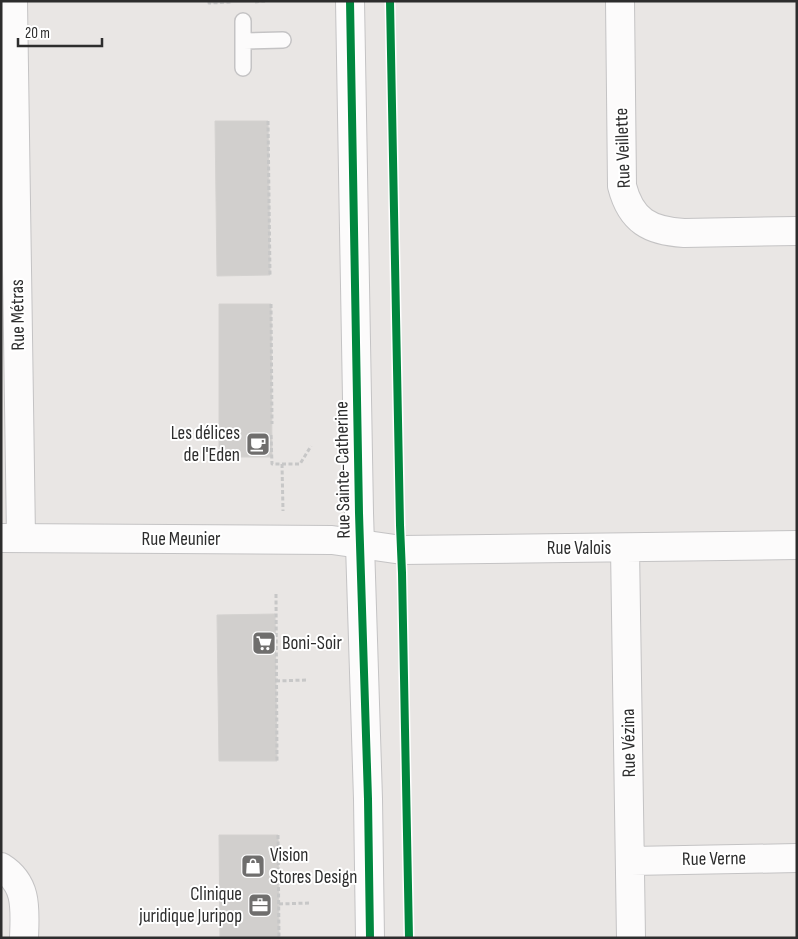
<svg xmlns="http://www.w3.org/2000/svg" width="798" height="939" font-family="'Sofia Sans Condensed',sans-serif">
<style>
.building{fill:#d1cfcd;stroke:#d4d2d0}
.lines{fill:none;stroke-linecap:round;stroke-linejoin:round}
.service-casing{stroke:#c4c3c4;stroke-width:18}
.minor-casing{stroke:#c4c3c4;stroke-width:30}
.tertiary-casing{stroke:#c4c3c4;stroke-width:30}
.path{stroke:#c7c7c7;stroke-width:3;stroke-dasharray:4 2.5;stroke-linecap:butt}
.service{stroke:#fcfbfb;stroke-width:15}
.minor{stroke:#fcfbfb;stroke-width:28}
.tertiary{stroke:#fcfbfb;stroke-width:28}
.cycleway-casing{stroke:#fff;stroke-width:11}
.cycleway{stroke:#00873e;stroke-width:8}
.labels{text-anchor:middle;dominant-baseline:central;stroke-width:4;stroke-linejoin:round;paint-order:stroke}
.street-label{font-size:19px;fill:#2d2d2d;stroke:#fff}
.poi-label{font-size:19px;fill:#2d2d2d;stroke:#fff;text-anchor:end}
</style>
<rect width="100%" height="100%" fill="#e9e6e4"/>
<path class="building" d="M211 1H265V2L211 3Z
M215 121H268L270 275 217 276Z
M219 304H271L272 457H219Z
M275 614 277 761H219L217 615Z
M219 835H278L279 938H220Z"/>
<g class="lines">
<g class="service-casing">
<path id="service" d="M243 21V68
M243 41 283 40"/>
</g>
<g class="minor-casing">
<path id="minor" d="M13 1 21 538
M620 1 622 186C631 221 650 231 684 233L797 231
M1 538 332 540 402 550 797 545
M625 548 631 938
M631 861 797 858
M1 867C28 884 25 909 24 938"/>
</g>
<g class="tertiary-casing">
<path id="tertiary" d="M350 1 359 513 368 799 370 938"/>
</g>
<path class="path" d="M209 1V3L232 2
M255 2 265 1
M268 121 270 275
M271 304 272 424
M271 435 272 464H300L311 446
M282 464 283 511
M276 594 277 761
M276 681 306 680
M278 835 279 938
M279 904 309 903"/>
<use href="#service" class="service"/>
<use href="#minor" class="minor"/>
<use href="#tertiary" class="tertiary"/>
<g class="cycleway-casing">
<path id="cycleway" d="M350 1 359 513 368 799 370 938
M390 1 400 525 402 573 409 938"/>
</g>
<use href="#cycleway" class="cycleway"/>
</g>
<defs>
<g id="cafe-square" transform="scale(1.25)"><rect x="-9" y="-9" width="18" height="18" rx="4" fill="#6f6e6d" stroke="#fff"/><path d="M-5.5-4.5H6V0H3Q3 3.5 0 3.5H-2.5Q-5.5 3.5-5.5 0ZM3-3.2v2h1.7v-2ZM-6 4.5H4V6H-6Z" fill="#fff"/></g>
<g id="supermarket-square" transform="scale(1.25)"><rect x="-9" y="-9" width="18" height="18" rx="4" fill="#6f6e6d" stroke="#fff"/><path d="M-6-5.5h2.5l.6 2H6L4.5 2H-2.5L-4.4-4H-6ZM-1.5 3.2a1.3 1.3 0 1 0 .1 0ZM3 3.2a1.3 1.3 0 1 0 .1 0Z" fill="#fff"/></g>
<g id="shop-square" transform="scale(1.25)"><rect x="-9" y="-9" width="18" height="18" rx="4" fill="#6f6e6d" stroke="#fff"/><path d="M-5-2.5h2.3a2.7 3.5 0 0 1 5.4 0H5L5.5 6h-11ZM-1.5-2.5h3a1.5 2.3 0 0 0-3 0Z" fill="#fff"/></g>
<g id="office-square" transform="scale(1.25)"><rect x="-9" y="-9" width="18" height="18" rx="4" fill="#6f6e6d" stroke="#fff"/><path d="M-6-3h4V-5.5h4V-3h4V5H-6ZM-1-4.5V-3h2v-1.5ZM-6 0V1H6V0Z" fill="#fff"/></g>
</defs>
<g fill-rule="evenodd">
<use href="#cafe-square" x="258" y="444"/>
<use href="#supermarket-square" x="264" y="643"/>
<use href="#shop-square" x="253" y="866"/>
<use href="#office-square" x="260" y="905"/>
</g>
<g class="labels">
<g class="street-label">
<text transform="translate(623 148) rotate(-92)">Rue Veillette</text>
<text transform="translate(18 315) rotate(-91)">Rue Métras</text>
<text transform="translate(343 470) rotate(-91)">Rue Sainte-Catherine</text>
<text x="181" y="539">Rue Meunier</text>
<text x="579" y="548">Rue Valois</text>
<text transform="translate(629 743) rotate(-91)">Rue Vézina</text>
<text transform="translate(714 859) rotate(-1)">Rue Verne</text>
</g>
<g class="poi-label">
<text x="240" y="433">Les délices<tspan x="240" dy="22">de l'Eden</tspan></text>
<text x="282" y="643" text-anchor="start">Boni-Soir</text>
<text x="270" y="855" text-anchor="start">Vision<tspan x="270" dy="22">Stores Design</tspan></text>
<text x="242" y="894">Clinique<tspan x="242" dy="22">juridique Juripop</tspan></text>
</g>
</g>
<rect width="798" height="939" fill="none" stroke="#2d2d2d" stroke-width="5"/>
<path d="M18 38v8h84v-8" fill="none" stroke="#2d2d2d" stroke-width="2.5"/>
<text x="25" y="38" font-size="15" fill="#2d2d2d" stroke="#ffffff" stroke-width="4" paint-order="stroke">20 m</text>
</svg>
